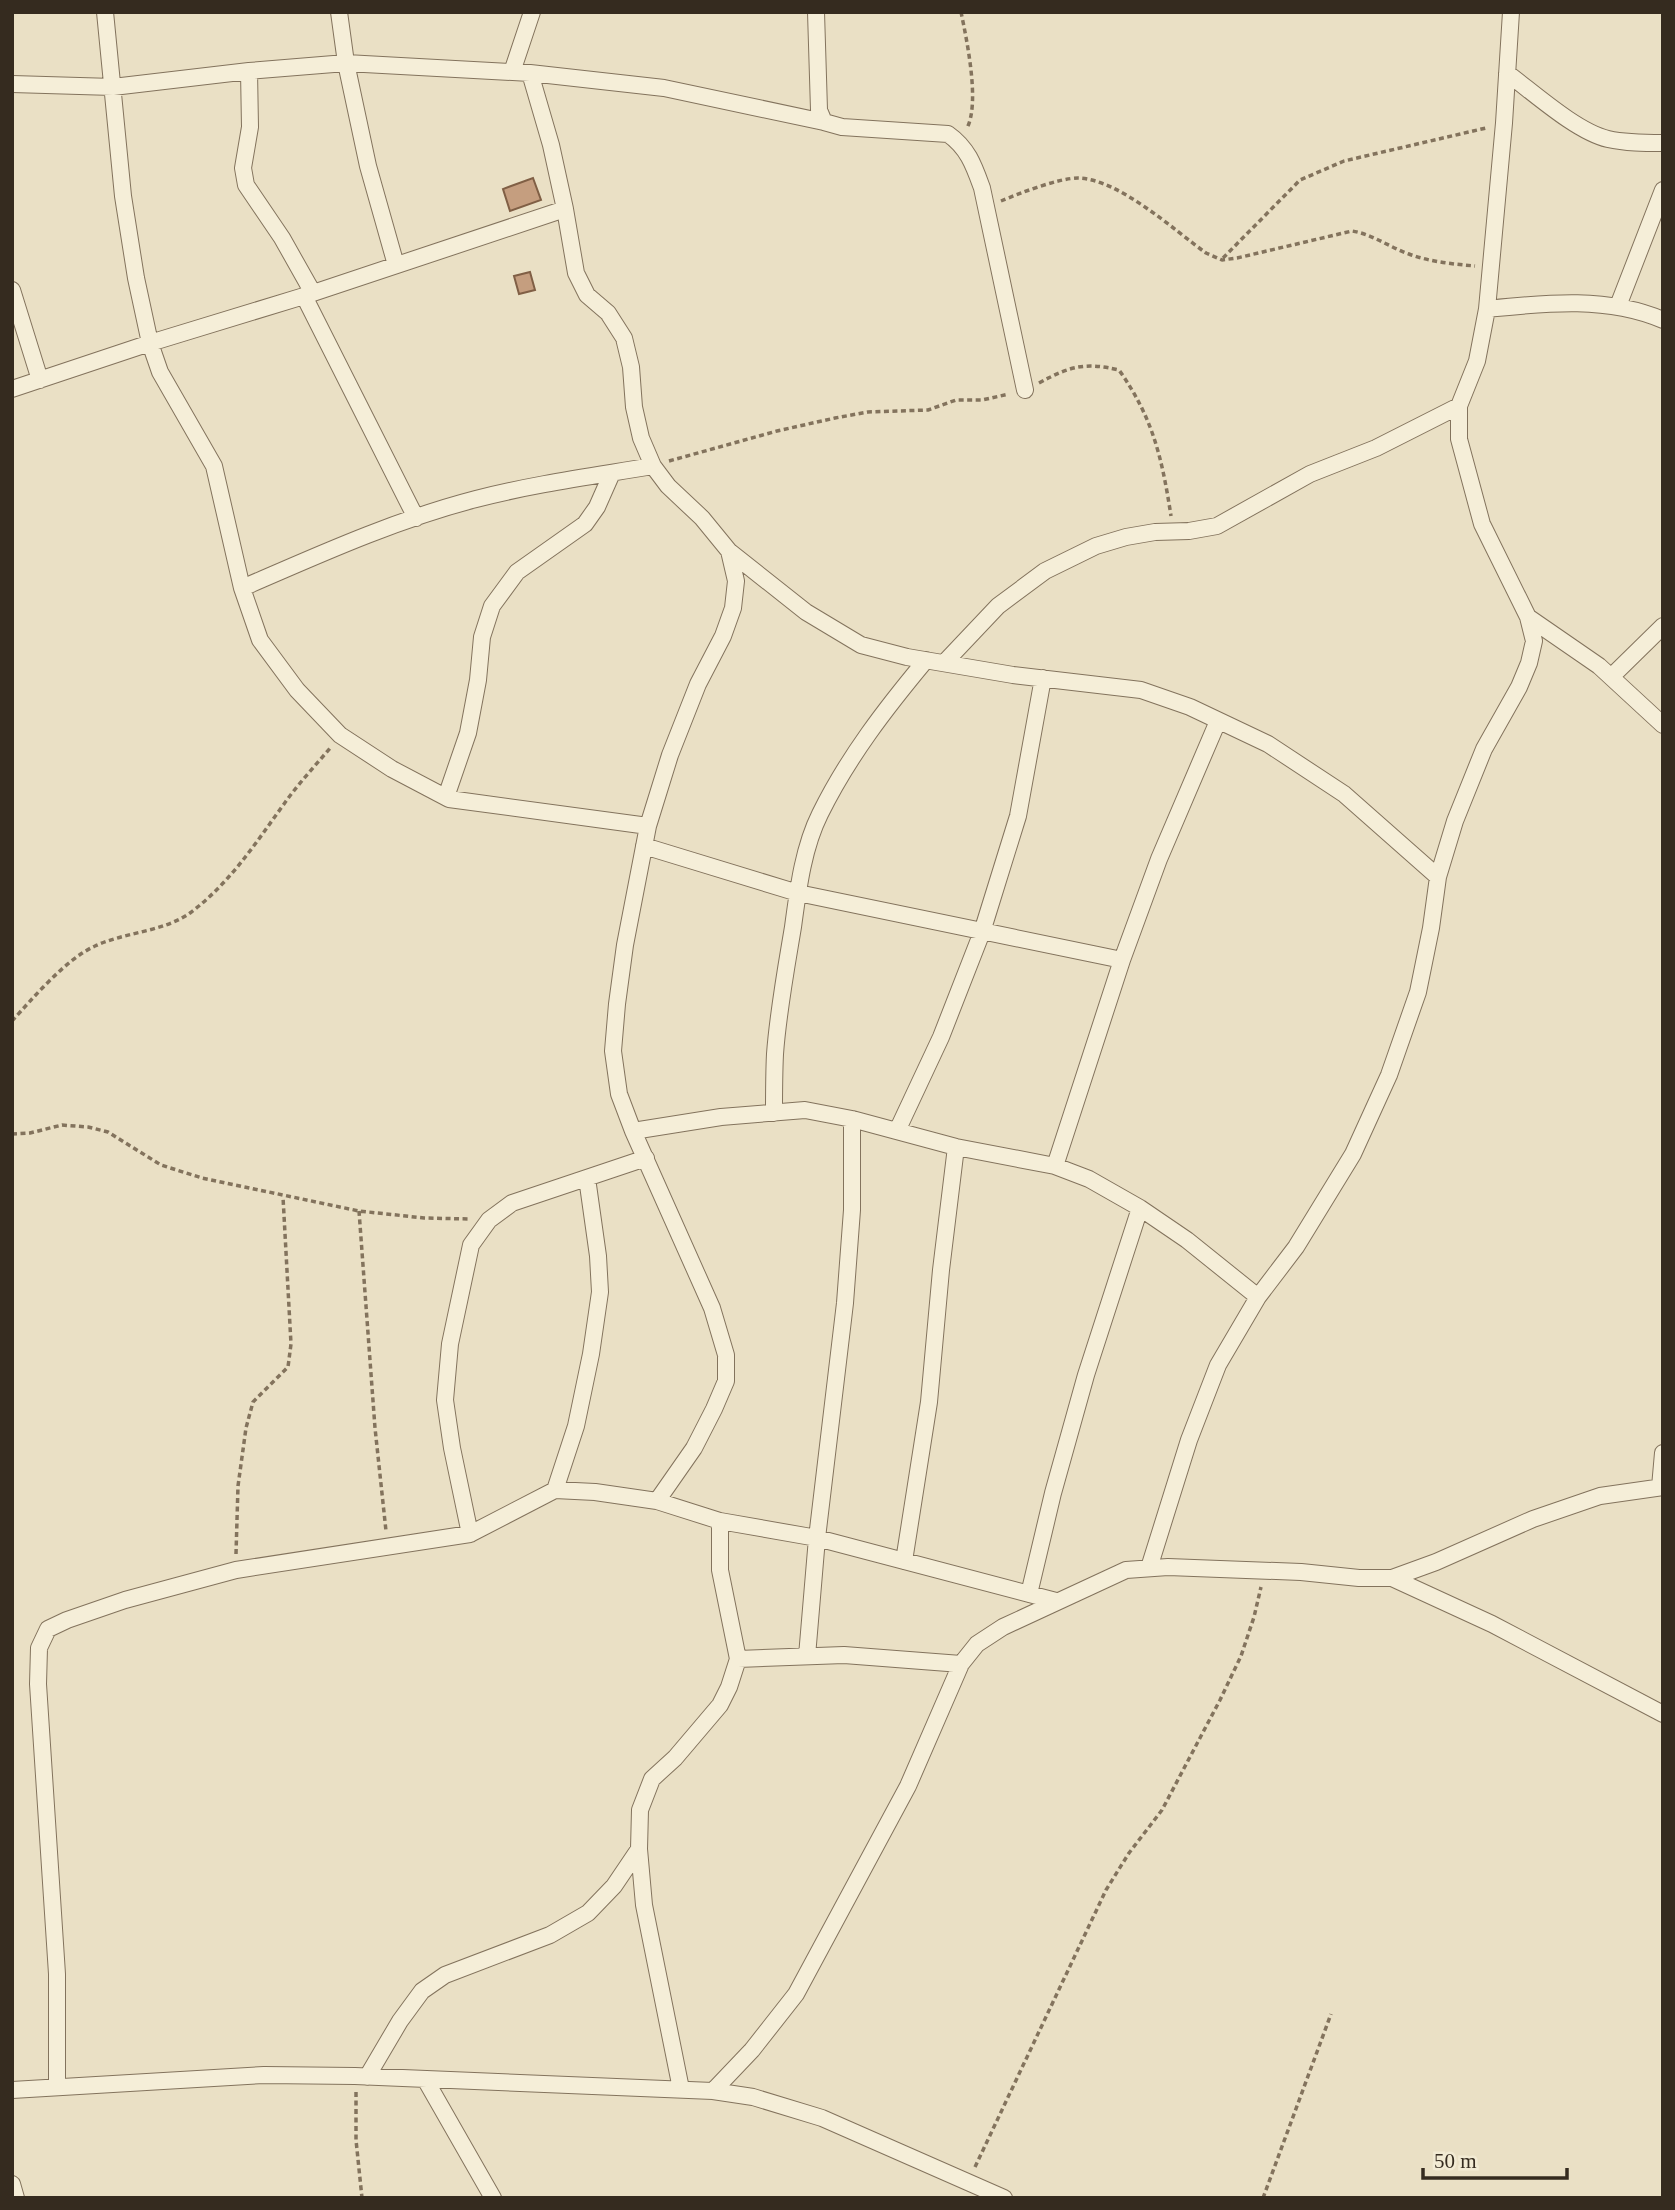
<svg xmlns="http://www.w3.org/2000/svg" width="1675" height="2210" font-family="Georgia,serif">
<style>
.building{fill:#c59e7f;stroke:#805f45;stroke-width:2}
.lines{fill:none;stroke-linecap:round;stroke-linejoin:round}
.street-casing{stroke:#83735d;stroke-width:18}
.path{stroke:#83735d;stroke-width:3.5;stroke-dasharray:5 3.5;stroke-linecap:butt}
.street{stroke:#f5eed8;stroke-width:16}
</style>
<rect width="100%" height="100%" fill="#eae0c5"/>
<path class="building" d="M533 178 541 200 510 211 503 189Z
M530 272 535 290 519 294 514 276Z"/>
<g class="lines">
<g class="street-casing">
<path id="street" d="M105 12 123 196 136 278 150 343 160 372 214 466 242 588 260 640 297 690 340 735 392 769 449 799 648 826
M339 12 346 63 368 166 396 265
M816 12 819 110 824 122 842 127 948 134C968 148 974 166 982 188L1025 390
M249 71 250 127 243 168 246 185 282 238 313 293
M512 72 532 12
M530 73 551 145 565 209 576 273 587 295 608 313 624 338 631 367 634 407 641 438 653 466 668 486 702 518 729 551 736 581 733 608 723 636 698 684 670 755 648 826 625 945 617 1004 613 1051 619 1094 633 1131 712 1308 726 1355V1381L714 1409 694 1448 657 1501
M1507 73C1534 93 1577 132 1608 139 1626 143 1644 143 1663 143
M12 84 113 87 249 71 346 63 530 73 664 88 824 122
M12 290 40 380
M304 296 416 518
M1618 306 1663 190
M1487 309C1545 303 1607 296 1663 320
M12 389 150 343 304 296 565 209
M729 551 806 612 861 645 907 657 1013 675 1141 690 1190 707 1268 744 1344 794 1438 877
M242 588C318 555 395 520 476 499 534 484 594 476 653 466
M1528 617 1599 666 1663 725
M945 662 998 606 1045 571 1096 546 1126 537 1155 532 1189 531 1217 526 1310 474 1376 448 1459 406
M1611 677 1663 626
M446 797 468 733 478 680 482 637 492 606 517 572 585 524 597 507 612 473
M644 846 798 893 1122 960
M774 1113C774 1094 774 1074 775 1054 778 1012 786 969 793 927 798 890 803 848 820 814 848 757 886 708 926 660
M633 1131 721 1117 805 1110 852 1119 956 1147 1055 1166 1089 1179 1140 1208 1187 1240 1258 1297
M897 1131 941 1037 982 932 1018 816 1043 678
M1055 1166 1122 960 1159 859 1218 721
M1660 1487 1663 1453
M555 1490 576 1426 591 1354 600 1292 598 1256 587 1178
M470 1534 452 1448 445 1400 450 1344 471 1245 489 1220 512 1203 646 1158
M904 1561 929 1402 941 1270 956 1147
M1149 1568 1189 1440 1218 1365 1258 1297 1296 1247 1353 1154 1389 1075 1418 992 1431 928 1438 877 1455 821 1484 749 1519 687 1529 663 1534 641 1528 617 1482 524 1459 439V406L1477 361 1487 309 1504 123 1511 12
M1392 1578 1492 1624 1663 1714
M1029 1594 1053 1493 1086 1375 1140 1208
M807 1656 817 1538 845 1303 852 1210V1119
M738 1659 844 1655 961 1664
M367 2077 400 2021 422 1991 445 1975 550 1935 588 1913 614 1886 639 1849
M425 2079 493 2198
M57 2087V1974L38 1684 39 1648 48 1629 67 1620 125 1600 236 1570 470 1534 555 1490 595 1492 657 1501 720 1521 817 1538 1056 1601
M681 2089 644 1905 639 1849 640 1810 652 1779 675 1758 720 1705 729 1687 738 1659 720 1570V1521
M12 2090 264 2075 355 2076 713 2091 753 2097 822 2118 1004 2198
M713 2091 752 2050 796 1994 908 1786 961 1664 977 1644 1003 1627 1126 1570 1168 1567 1220 1569 1301 1572 1359 1578H1392L1436 1562 1533 1519 1600 1496 1663 1487
M12 2184 16 2198"/>
</g>
<path class="path" d="M961 12C967 41 980 103 967 128
M1001 201C1020 193 1059 178 1078 178 1119 179 1174 230 1206 253L1222 260 1237 258 1352 231C1372 234 1389 247 1409 254 1430 262 1453 264 1475 266
M1223 258 1300 180 1344 161 1486 128
M1039 383C1070 366 1085 362 1119 370 1153 418 1162 458 1171 516
M669 461 777 431 835 418 868 412 928 410 956 400H982L1009 394
M12 1021C33 998 66 959 95 946 125 932 163 932 190 913 230 883 255 844 284 804 298 784 315 766 331 747
M12 1134 30 1133 62 1125 88 1127 108 1132 161 1165 202 1178 359 1211 424 1218 469 1219
M359 1211 375 1428 386 1531
M236 1554 238 1486 246 1428 253 1402 288 1367 291 1344 283 1197
M356 2092V2140L362 2198
M975 2167 1106 1890 1129 1853 1162 1810 1220 1700 1241 1656 1254 1617 1261 1587
M1263 2198 1331 2014"/>
<use href="#street" class="street"/>
</g>
<rect width="1675" height="2210" fill="none" stroke="#352b1f" stroke-width="28"/>
<path d="M1423 2168v10h144v-10" fill="none" stroke="#352b1f" stroke-width="3.5"/>
<text x="1434" y="2168" font-size="21" fill="#352b1f" stroke="#f2ebd4" stroke-width="5" paint-order="stroke">50 m</text>
</svg>
